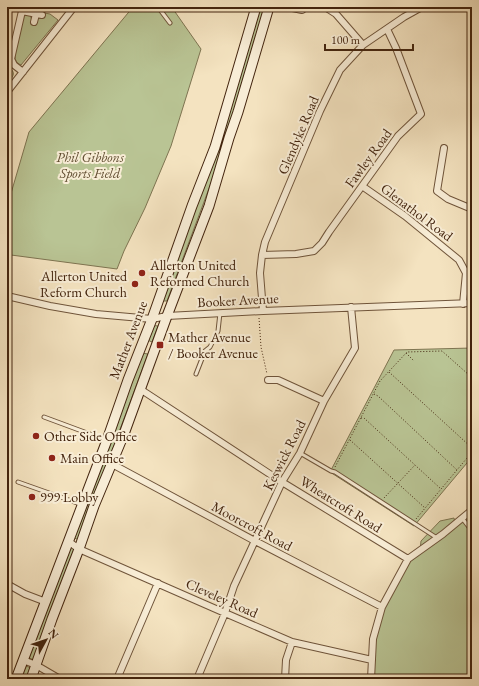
<svg xmlns="http://www.w3.org/2000/svg" width="479" height="686" font-family="'EB Garamond',serif">
<style>
.green{fill:#b9c494;stroke:#7e7451}
.lines{fill:none;stroke-linecap:round;stroke-linejoin:round}
.lane-casing{stroke:#6f543a;stroke-width:5}
.street-casing{stroke:#6f543a;stroke-width:8}
.secondary-casing{stroke:#43240e;stroke-width:11}
.path{stroke:#43240e;stroke-width:1;stroke-dasharray:1 2;stroke-linecap:butt}
.lane{stroke:#f8edd6;stroke-width:3}
.street{stroke:#f8edd6;stroke-width:6}
.secondary{stroke:#f8edd6;stroke-width:9}
.poi-dot{fill:#8f2418;stroke:#f8edd6;stroke-width:1.5}
.labels{text-anchor:middle;dominant-baseline:central;stroke-width:4;stroke-linejoin:round;paint-order:stroke}
.street-label{font-size:14px;fill:#43240e;stroke:#f8edd6}
.park-label{font-size:14px;font-style:italic;fill:#604c30;stroke:#f8edd6}
.poi-label{font-size:14px;fill:#43240e;stroke:#f8edd6;text-anchor:start}
</style>
<rect width="100%" height="100%" fill="#f4e3c0"/>
<filter id="stains"><feTurbulence type="fractalNoise" baseFrequency=".005" numOctaves="4"/><feColorMatrix values="0 0 0 0 .2 0 0 0 0 .09 0 0 0 0 .02 0 0 0 .5 -.17"/></filter>
<radialGradient id="worn" r=".72"><stop offset=".6" stop-color="#630" stop-opacity="0"/><stop offset="1" stop-color="#630" stop-opacity=".3"/></radialGradient>
<path class="green" d="M133 7H170L173 9 201 49 171 146 145 208 124 251 117 269 11 255 7 248V207L29 132Z
M258 7H266L217 167 167 301H159Z
M44 13 50 14 58 20 21 65C16 63 15 60 15 55L14 54 22 17 25 15H30L32 20 36 21 39 18H43Z
M7 68 11 69C16 74 12 77 9 81L7 80Z
M150 325 158 326 152 342 145 339Z
M472 348V404L468 408 472 412V457L414 526 330 472 394 350Z
M141 353 148 354 79 540 72 537Z
M472 510V679H371L372 660 382 607 408 559 420 551 421 541 440 521 454 518 455 524Z
M69 545 76 548 34 660 27 657Z
M26 666 31 668 27 679H20L23 668Z"/>
<g class="lines">
<g class="lane-casing">
<path id="lane" d="M158 7 170 23
M196 374 205 351 210 347 218 331 220 313
M44 417 106 440
M300 453 331 471 335 472 437 538
M18 482 80 504
M462 518 469 527 472 529"/>
</g>
<g class="street-casing">
<path id="street" d="M288 7 302 10 306 7
M325 7 336 14 363 45
M34 22 36 14
M23 72 14 65 11 59 22 11 42 15
M7 92 74 7
M444 148 437 191 448 199 472 209
M362 186 405 216 459 260 466 273 463 304
M262 255 296 254 314 251 322 243 329 232 398 136 421 114 396 48 387 29
M7 296 50 306 96 314 152 319 167 316 263 311 472 303
M263 311 260 273 262 255 265 242 320 111 340 70 363 45 404 17 422 7
M268 380H278L324 401
M140 389 282 482 408 559
M112 464 255 541 382 607
M68 541 79 549 225 613 292 642 372 660
M7 584 25 594 46 602
M23 660 36 665 60 679
M117 679 158 583
M197 679 225 613 234 586 282 482 300 453 324 401 355 348 351 307
M285 679 286 660 292 642
M371 679 373 639 382 607 408 559 443 534 472 510"/>
</g>
<g class="secondary-casing">
<path id="secondary" d="M16 679 107 440 128 380 152 319 192 206 215 147 256 7
M31 679 52 619 79 549 94 506 124 434 167 316 209 206 229 138 238 112 269 7"/>
</g>
<path class="path" d="M259 318 261 347 267 374
M406 353 414 361
M389 372 472 448
M374 394 378 396 457 470
M361 418H364L441 489
M350 440 425 508
M335 467 380 381 407 352 442 351 469 375
M384 498 415 465
M416 519 472 452"/>
<use href="#lane" class="lane"/>
<use href="#street" class="street"/>
<use href="#secondary" class="secondary"/>
</g>
<g class="poi-dot">
<circle cx="142" cy="273" r="4"/>
<circle cx="135" cy="284" r="4"/>
<rect x="156" y="341" width="8" height="8" rx="2"/>
<circle cx="36" cy="436" r="4"/>
<circle cx="52" cy="458" r="4"/>
<circle cx="32" cy="497" r="4"/>
</g>
<g class="labels">
<g class="street-label">
<text transform="translate(298 135) rotate(-67)">Glendyke Road</text>
<text transform="translate(368 158) rotate(-54)">Fawley Road</text>
<text transform="translate(417 212) rotate(37)">Glenathol Road</text>
<text transform="translate(238 300) rotate(-3)">Booker Avenue</text>
<text transform="translate(128 340) rotate(-69)">Mather Avenue</text>
<text transform="translate(284 455) rotate(-63)">Keswick Road</text>
<text transform="translate(341 504) rotate(32)">Wheatcroft Road</text>
<text transform="translate(252 526) rotate(28)">Moorcroft Road</text>
<text transform="translate(222 598) rotate(24)">Cleveley Road</text>
</g>
<g class="park-label">
<text x="90" y="157">Phil Gibbons<tspan x="90" dy="16">Sports Field</tspan></text>
</g>
<g class="poi-label">
<text x="150" y="265">Allerton United<tspan x="150" dy="16">Reformed Church</tspan></text>
<text x="127" y="276" text-anchor="end">Allerton United<tspan x="127" dy="16">Reform Church</tspan></text>
<text x="168" y="337">Mather Avenue<tspan x="168" dy="16">/ Booker Avenue</tspan></text>
<text x="44" y="436">Other Side Office</text>
<text x="60" y="458">Main Office</text>
<text x="40" y="497">999 Lobby</text>
</g>
</g>
<rect width="479" height="686" fill="none" stroke="#f4e3c0" stroke-width="24"/>
<rect x="8" y="8" width="463" height="670" fill="none" stroke="#43240e" stroke-width="2"/>
<rect x="12" y="12" width="455" height="662" fill="none" stroke="#43240e"/>
<g transform="translate(46 640) rotate(50)" stroke="#f8edd6" stroke-width="3" paint-order="stroke">
<path d="M0-3L7 15L0 10L-7 15Z" fill="#43240e"/>
<text y="-6" font-size="11" font-weight="bold" text-anchor="middle" fill="#43240e">N</text>
</g>
<path d="M325 44v6h88v-6" fill="none" stroke="#43240e" stroke-width="2"/>
<text x="331" y="44" font-size="12" fill="#43240e" stroke="#f8edd6" stroke-width="3" paint-order="stroke">100 m</text>
<rect width="100%" height="100%" filter="url(#stains)"/>
<rect width="100%" height="100%" fill="url(#worn)"/>
</svg>
